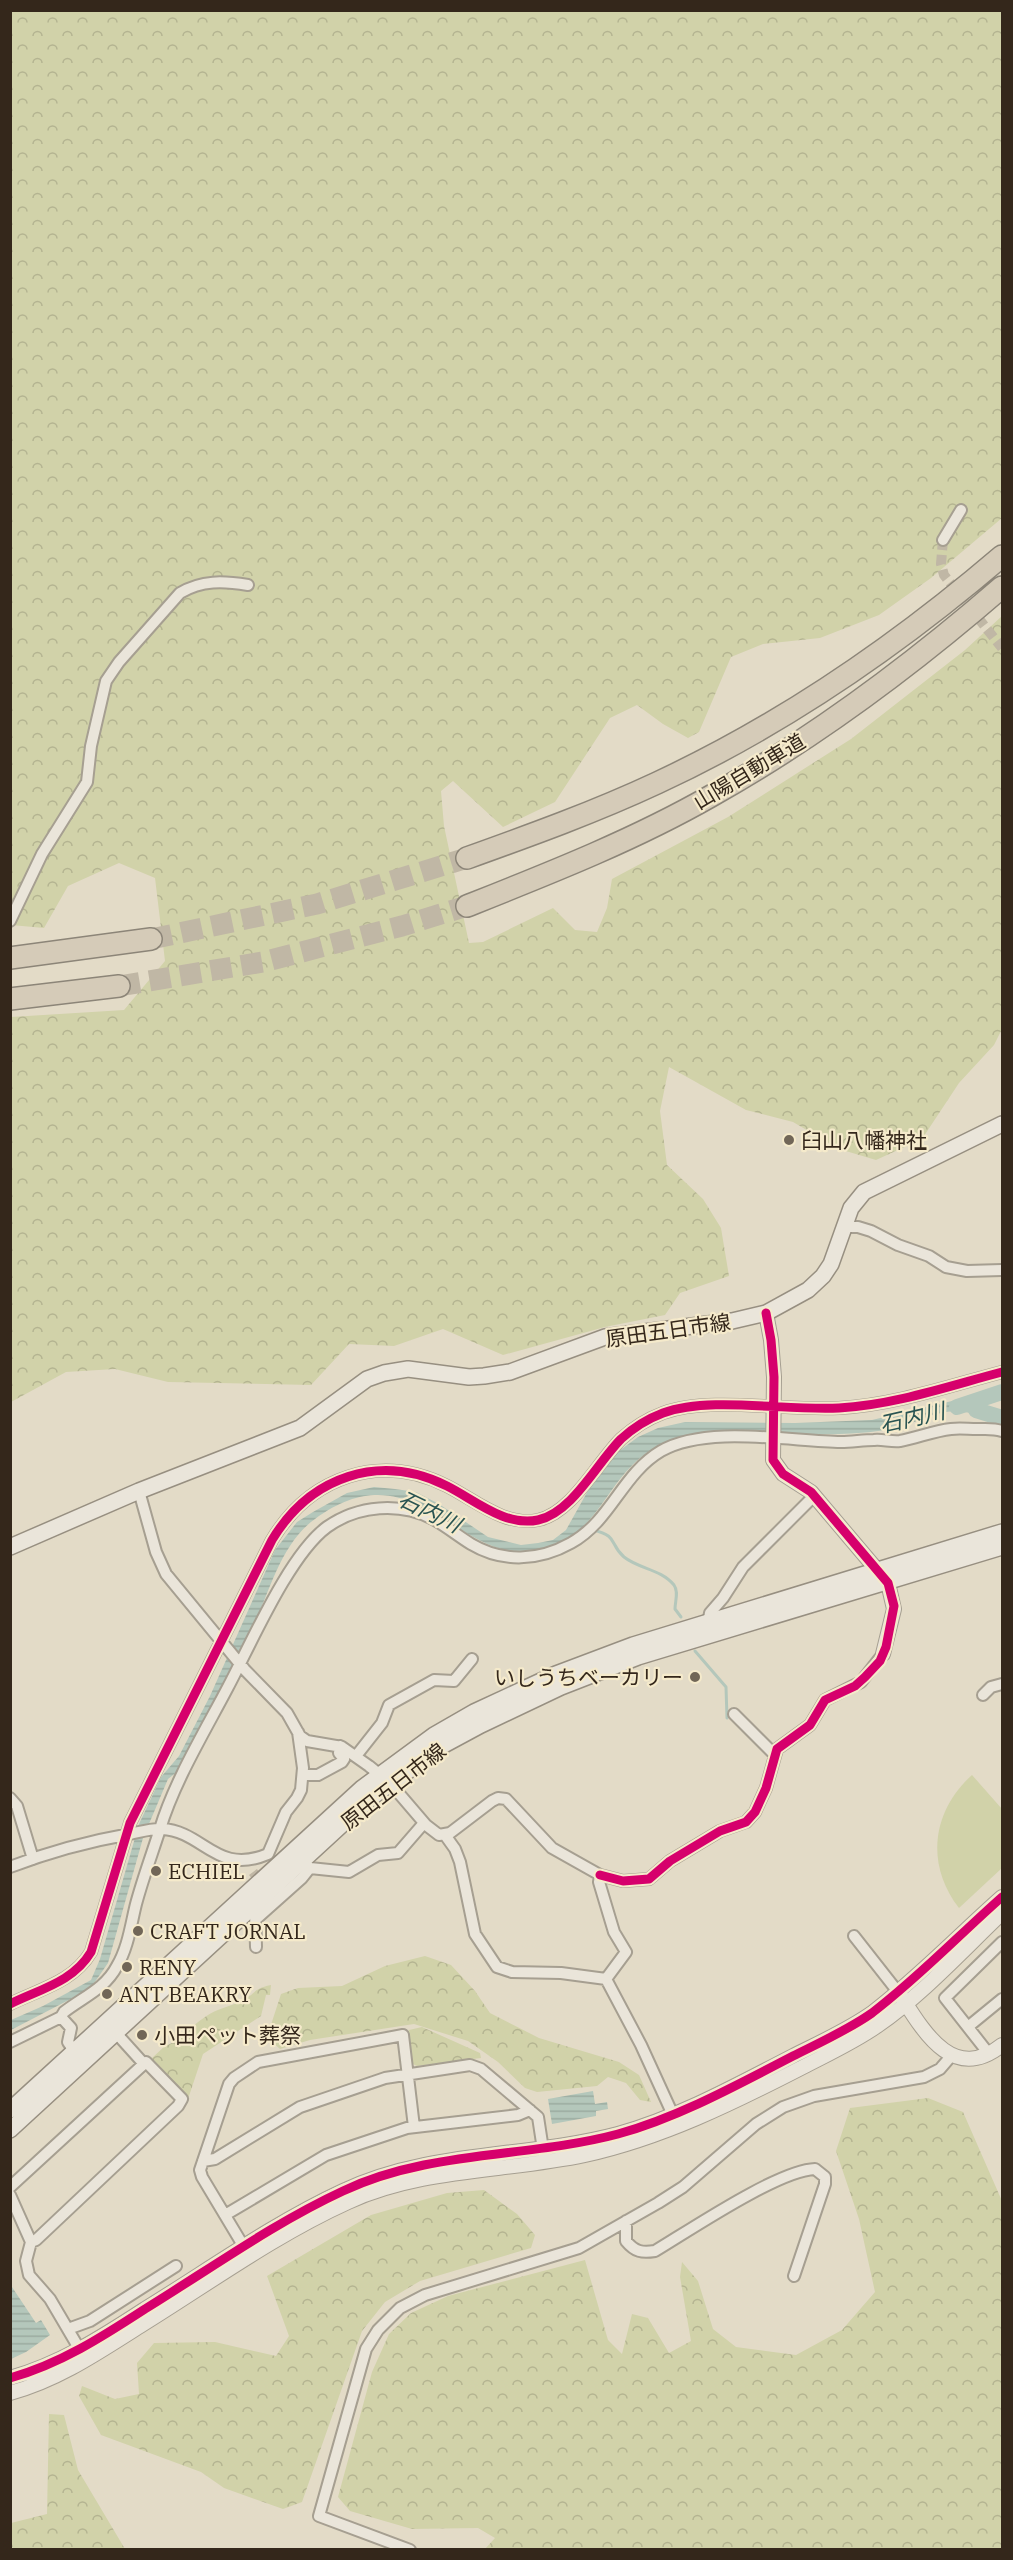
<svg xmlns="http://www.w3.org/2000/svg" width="1013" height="2560" font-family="'IBM Plex Serif','Noto Sans JP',serif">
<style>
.forest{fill:url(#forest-crowns)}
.garden{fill:#d1d2a9}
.water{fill:url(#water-rules)}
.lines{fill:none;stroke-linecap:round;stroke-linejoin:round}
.stream{stroke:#b4c7bb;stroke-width:3}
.river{stroke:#b4c7bb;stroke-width:16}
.minor-tunnel{stroke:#c0b7a5;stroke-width:10;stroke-dasharray:10 5;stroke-linecap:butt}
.motorway-tunnel{stroke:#c0b7a5;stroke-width:21;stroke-dasharray:21 10;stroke-linecap:butt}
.minor-casing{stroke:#a69f91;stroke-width:14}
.tertiary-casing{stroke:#a69f91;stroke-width:16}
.secondary-casing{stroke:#978f81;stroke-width:18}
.motorway-casing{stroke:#8c8578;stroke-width:24}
.minor{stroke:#eae5da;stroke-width:10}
.tertiary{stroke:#eae5da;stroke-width:14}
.secondary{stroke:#eae5da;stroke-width:15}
.motorway{stroke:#d5cbb8;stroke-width:21}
.cycleway-casing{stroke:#f5eacb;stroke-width:13}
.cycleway{stroke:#d6006c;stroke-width:9}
.poi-dot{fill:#716657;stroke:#f5eacb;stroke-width:2}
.labels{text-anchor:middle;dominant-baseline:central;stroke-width:4.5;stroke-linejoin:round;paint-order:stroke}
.street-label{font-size:21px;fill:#34271b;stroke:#f5eacb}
.poi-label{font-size:21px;fill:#34271b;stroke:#f5eacb;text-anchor:start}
.water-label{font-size:22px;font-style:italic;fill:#295452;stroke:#f5eacb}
</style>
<defs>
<pattern id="forest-crowns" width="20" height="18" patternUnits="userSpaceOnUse" patternTransform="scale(1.5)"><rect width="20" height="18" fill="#d1d2a9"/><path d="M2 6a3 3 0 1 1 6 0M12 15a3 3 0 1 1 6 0" fill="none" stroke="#b4b491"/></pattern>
<pattern id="water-rules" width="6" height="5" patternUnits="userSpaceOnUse" patternTransform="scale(1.5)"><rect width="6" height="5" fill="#b4c7bb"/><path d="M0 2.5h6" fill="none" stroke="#9baba0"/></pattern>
</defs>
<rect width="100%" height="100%" fill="#e3dbc7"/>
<path class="forest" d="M11 11H1002V518L931 578 879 615 820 638 763 644 731 657 699 732 688 738 663 724 637 705 610 718 555 802 503 827 453 781 441 791 444 826 469 943 483 942 553 908 575 930 597 932 607 908 612 879 728 817 851 739 965 650 1002 616V1029L994 1045 959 1083 922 1139 876 1160 839 1149 793 1122 746 1110 669 1067 660 1111 667 1165 703 1199 721 1228 729 1276 680 1293 665 1315 605 1327 503 1355 443 1329 394 1346 349 1344 311 1385 168 1382 115 1369 66 1372 11 1402V1017L124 1010 165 961 155 878 119 863 68 886 44 928 11 925Z
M425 1956 451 1965 475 1991 490 2013 539 2038 619 2062 639 2075 651 2102 640 2100 626 2083 608 2077 597 2086 537 2092 525 2088 498 2062 468 2041 414 2024 310 2040 280 2049 267 2037 281 1994 298 1988 342 1986 385 1966Z
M271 1985 270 1995H266L261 2016 203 2054 188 2099 151 2059 167 2044 168 2045C183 2038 191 2026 205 2017 217 2008 231 2007 243 2000 257 1993 252 1989 271 1985Z
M422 2027 480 2053 481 2058 417 2066 411 2063 407 2033 409 2030Z
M928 2098 963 2112 1002 2201V2549H485L495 2538 478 2528 412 2529 350 2511 338 2497 372 2372 389 2334 411 2313 448 2296 585 2260 608 2340 622 2354 632 2314 648 2318 669 2353 691 2341 680 2277 682 2262 698 2281 713 2329 736 2347 796 2355 842 2330 875 2292 859 2219 836 2151 850 2108Z
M484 2190 517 2214 535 2235 531 2248 420 2281 385 2302 362 2331 302 2502 283 2509 224 2488 201 2472 101 2435 79 2396 82 2386 115 2399 139 2394 137 2363 154 2343 215 2342 276 2356 289 2336 267 2276 371 2215 447 2193Z
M49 2414 64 2415 78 2470 125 2549H11V2523L47 2514Z"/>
<path class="garden" d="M972 1775 1002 1809V1868L959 1908C925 1864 932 1811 972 1775Z"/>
<path class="water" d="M973 1396 1002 1422C985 1417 964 1409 946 1412 925 1415 906 1428 886 1430 847 1436 809 1434 770 1434 729 1433 684 1427 648 1452 606 1480 598 1536 543 1550 459 1571 417 1444 315 1519 280 1544 269 1594 251 1632 240 1655 226 1678 214 1701 201 1724 191 1748 178 1771L168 1779 143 1838 108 1963 90 1989 11 2030V2020L43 2006 91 1980 100 1959 139 1824 161 1777 179 1756 210 1696 275 1550 297 1522 313 1512 347 1493 374 1487 395 1489 416 1492 439 1504 488 1537 521 1545 538 1543 553 1540 566 1530 590 1487 619 1451 638 1437 658 1428 685 1422 795 1423 872 1420Z
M593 2091 595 2104 607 2102 608 2109 596 2111V2116L552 2124 548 2099Z
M10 2284 36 2323 41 2320 50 2335 26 2352 11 2359Z"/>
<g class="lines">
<path class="stream" d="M593 1530C619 1536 609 1544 624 1557 639 1569 661 1569 674 1585 679 1592 675 1601 675 1609L681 1617
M695 1651 726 1687 727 1718"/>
<path class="river" d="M957 1407 1002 1392
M976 1410 1002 1418"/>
<path class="minor-tunnel" d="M943 540 941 564 944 575 1002 648
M253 1872 264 1886"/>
<path class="motorway-tunnel" d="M151 939 317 904 467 858
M119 986 263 962 402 926 467 906"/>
<g class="minor-casing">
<path id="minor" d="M943 540 961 510
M10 921 42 854 87 782 91 746 106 681 119 662 180 593C202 580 223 581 248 585
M843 1227H858L871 1231 898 1245 929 1256 946 1267 967 1271 1002 1270
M139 1491 156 1552 166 1574 245 1670 287 1713 300 1736 307 1741 342 1747 369 1766 390 1783 426 1825 439 1835 450 1833 492 1801 498 1798 506 1799 552 1848 600 1875 599 1882 614 1932 626 1952 606 1979 641 2045 673 2115
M708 1623 710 1613 723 1598 743 1567 814 1496
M983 1695 991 1687 1002 1684
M734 1714 774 1754
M356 1756 382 1723 389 1705 434 1680 454 1681 472 1659
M303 1775H318L342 1762 344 1759 339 1753 340 1746
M10 1798 17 1806 33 1859
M445 1835 455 1849 460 1862 475 1934 497 1967 512 1972 561 1973 606 1979
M302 1861 310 1868 349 1872 378 1855 398 1853 424 1823
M10 1867C49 1852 90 1841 130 1834 140 1832 152 1828 162 1829 204 1831 216 1876 268 1854L286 1812 297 1798 301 1790 303 1768 298 1732
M600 1875 623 1881 649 1879 670 1861 720 1831 746 1822 755 1812 766 1788 777 1749 810 1725 825 1700 861 1682 883 1654
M255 1912 256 1947
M256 1919 302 1878 310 1868
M854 1936 898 1992
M10 2004C40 1989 73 1982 91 1952L130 1823 272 1540C310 1477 379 1452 447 1486 475 1500 505 1527 538 1520 572 1513 597 1463 621 1439 633 1428 647 1419 663 1413 710 1396 786 1411 839 1408 894 1405 949 1386 1002 1372
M61 2017 71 2028 68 2042 74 2051
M969 2026 1002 1999
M116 2033 144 2064
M10 2042 61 2017 64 2012C83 1997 105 1989 117 1966 128 1948 131 1924 136 1904 143 1878 152 1854 160 1829 174 1782 205 1731 228 1687 251 1644 289 1555 327 1527 358 1505 400 1502 433 1519 446 1526 458 1536 471 1544 503 1563 539 1561 571 1543 611 1521 622 1474 661 1451 706 1425 789 1441 841 1442 852 1442 863 1440 874 1440 882 1439 891 1442 900 1441 917 1438 933 1431 951 1429 959 1428 968 1429 977 1429 986 1429 993 1428 1002 1431
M989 2054 945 1998 1002 1942
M203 2161 215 2159 300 2107 385 2078 470 2065 481 2069 538 2117 544 2156
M10 2187 146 2062 182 2099 178 2106 36 2240 31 2242
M10 2195 31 2242 26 2261 29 2275 50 2299 80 2350
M225 2215 326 2155 407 2128 518 2115 530 2110
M626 2221V2241C635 2252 642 2253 655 2251 690 2230 779 2170 815 2169L825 2177V2184L794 2276
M244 2247 202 2177 200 2170 229 2084 234 2078 258 2062 403 2035 414 2127
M68 2329 90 2321 176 2266
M410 2550 319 2516 366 2349 378 2330 400 2308 425 2295 579 2248 658 2203 683 2187 756 2124 783 2107 814 2096 924 2077 940 2069 952 2055"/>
</g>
<g class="tertiary-casing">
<path id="tertiary" d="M766 1313 771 1340 774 1377 773 1460 783 1474 811 1492 888 1583 894 1609 883 1654
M901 1996C925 2034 954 2083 1002 2045
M10 2378C60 2364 102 2337 145 2309 210 2269 274 2223 343 2191 429 2150 528 2158 618 2134 679 2117 737 2085 793 2056 819 2043 848 2030 872 2013 918 1978 959 1935 1002 1897
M10 2393C58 2380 99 2352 140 2326 208 2284 275 2235 348 2202 422 2168 506 2172 585 2155 662 2138 733 2103 803 2067 828 2054 854 2042 877 2026 923 1994 962 1951 1002 1913"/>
</g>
<g class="secondary-casing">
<path id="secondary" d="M10 1547 139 1491 300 1428 367 1379 384 1373 408 1369 469 1377 484 1376 510 1372 605 1337 732 1321 766 1313 808 1290 823 1276 831 1264 851 1208 864 1192 1002 1124
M10 2110 362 1788 434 1735 474 1712 556 1674 633 1645 1002 1532
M10 2130 371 1798 442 1746 481 1725 561 1687 638 1657 1002 1547"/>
</g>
<g class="motorway-casing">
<path id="motorway" d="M467 858C531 835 595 812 657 783 782 725 898 645 1002 556
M467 906C550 873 634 840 711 796 816 737 912 665 1002 587
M10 958 151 939
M10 999 119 986"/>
</g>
<use href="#minor" class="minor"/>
<use href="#tertiary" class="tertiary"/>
<use href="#secondary" class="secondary"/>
<use href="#motorway" class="motorway"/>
<g class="cycleway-casing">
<path id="cycleway" d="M600 1875 623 1881 649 1879 670 1861 720 1831 746 1822 755 1812 766 1788 777 1749 810 1725 825 1700 855 1686 865 1677 880 1661 886 1647 894 1606 888 1583 811 1492 783 1474 773 1460 774 1377 771 1340 766 1313
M10 2004C40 1989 73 1982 91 1952L130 1823 272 1540C310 1477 379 1452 447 1486 475 1500 505 1527 538 1520 572 1513 597 1463 621 1439 633 1428 647 1419 663 1413 710 1396 786 1411 839 1408 894 1405 949 1386 1002 1372
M10 2378C60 2364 102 2337 145 2309 210 2269 274 2223 343 2191 429 2150 528 2158 618 2134 679 2117 737 2085 793 2056 819 2043 848 2030 872 2013 918 1978 959 1935 1002 1897"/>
</g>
<use href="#cycleway" class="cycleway"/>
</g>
<g class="poi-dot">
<circle cx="789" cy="1140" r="6"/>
<circle cx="695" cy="1677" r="6"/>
<circle cx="156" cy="1871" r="6"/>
<circle cx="138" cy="1931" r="6"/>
<circle cx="127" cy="1967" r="6"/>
<circle cx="107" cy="1994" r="6"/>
<circle cx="142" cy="2035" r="6"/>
</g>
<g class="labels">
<g class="street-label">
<text transform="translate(749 771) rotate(-31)">山陽自動車道</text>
<text transform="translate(668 1330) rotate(-8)">原田五日市線</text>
<text transform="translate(393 1786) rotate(-38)">原田五日市線</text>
</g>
<g class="poi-label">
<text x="801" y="1140">臼山八幡神社</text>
<text x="683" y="1677" text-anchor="end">いしうちベーカリー</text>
<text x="168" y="1871">ECHIEL</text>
<text x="150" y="1931">CRAFT JORNAL</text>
<text x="139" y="1967">RENY</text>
<text x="119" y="1994">ANT BEAKRY</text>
<text x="154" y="2035">小田ペット葬祭</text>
</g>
<g class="water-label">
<text transform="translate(912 1417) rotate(-13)">石内川</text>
<text transform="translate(430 1511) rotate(26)">石内川</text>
</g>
</g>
<rect width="1013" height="2560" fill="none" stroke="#34271b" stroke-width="24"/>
</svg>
